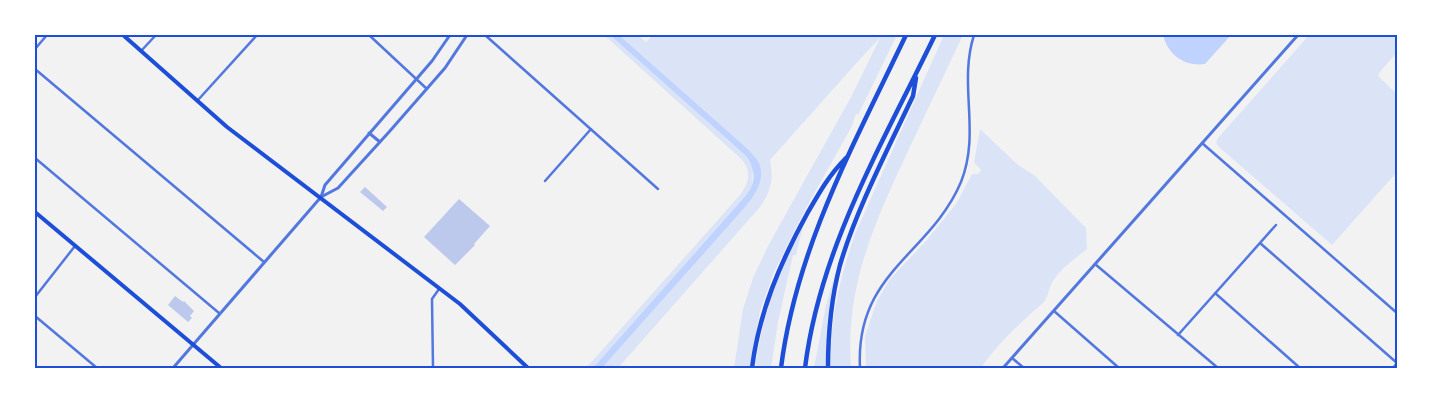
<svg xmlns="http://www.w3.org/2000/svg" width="1432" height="403" font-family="Raleway,sans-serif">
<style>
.green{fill:#dbe4f7}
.water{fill:#bfd3fe}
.building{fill:#bdc9ec}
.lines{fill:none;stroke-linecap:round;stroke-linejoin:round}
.minor{stroke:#5277de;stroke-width:2.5}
.tertiary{stroke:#5277de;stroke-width:3}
.secondary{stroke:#1d4ed8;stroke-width:4}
.motorway{stroke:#1d4ed8;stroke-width:4.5}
.neatline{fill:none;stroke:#1d4ed8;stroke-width:2}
</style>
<rect width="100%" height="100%" fill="#f2f2f2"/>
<path class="green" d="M604 35H610L745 155 753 169 752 188 593 368H586L740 195C750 182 752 169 739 157Z
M619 35H638L646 42 653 35H897L858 115 856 114 851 128 806 208 774 272 760 311 750 368H734L743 309 753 278 767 248 803 183 851 97 880 38 861 58 770 160C774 178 771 192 760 207L618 368H602L739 214C758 191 769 178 749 150Z
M944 35H963C945 73 927 111 909 149 875 222 845 285 851 368H831C829 321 840 278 855 234Z
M1309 35H1397V52L1380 72 1378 76 1397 94V172L1332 245 1219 147 1216 143 1218 138Z
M980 129 1017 164 1035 176 1086 228 1087 249C1074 260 1057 270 1050 287 1048 293 1048 296 1044 302 1021 322 998 343 981 368H866L865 336 877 301 890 279 925 242 956 204 972 174H978L981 170 974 162Z
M803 227 796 255H793L778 322 771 368H755C762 318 777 271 803 227Z
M834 277 827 324 826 368H814L826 305Z"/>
<path class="water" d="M610 35H619L749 150C752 154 757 159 759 163 767 183 751 200 739 214L602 368H593L747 194C757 181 755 168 745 155Z
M1163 35H1231L1205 64C1185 67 1168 55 1163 35Z"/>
<path class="building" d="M365 187 387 207 383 211 360 192Z
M459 199 490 226 474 244 475 245 455 265 424 237Z
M175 296 183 302 184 301 194 311 190 316 192 318 188 322 168 305Z"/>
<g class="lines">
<path class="minor" d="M369 35 427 89
M485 35 658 189
M35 49 47 35
M141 51 156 35
M35 69 264 262
M198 100 257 35
M1202 143 1397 313
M35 158 219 313
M545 181 591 129
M1260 243 1397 363
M1095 264 1218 368
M1215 293 1300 368
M35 297 75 246
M1054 311 1119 368
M35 316 97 368
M1178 335 1276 225
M1012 358 1024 368
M433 368 432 299 439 289
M860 368C855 272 930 255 961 182 981 132 958 85 974 35
M1393 368 1397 363"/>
<path class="tertiary" d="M369 133 380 142
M321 197 338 188 389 132 445 68 467 35
M173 368 321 197 325 185 432 61 450 35
M1003 368 1298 35"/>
<path class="secondary" d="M123 35 227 127 460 304 528 368
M35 212 221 368"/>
<path class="motorway" d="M752 368C759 312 780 263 807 214 819 193 829 175 846 158
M781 368C796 248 855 142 906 35
M805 368C820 247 883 143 935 35
M828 368C828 333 831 299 840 265 856 210 888 149 913 96L916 78"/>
</g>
<rect width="1432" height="403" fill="none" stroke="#ffffff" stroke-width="72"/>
<rect x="36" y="36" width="1360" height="331" class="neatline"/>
</svg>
